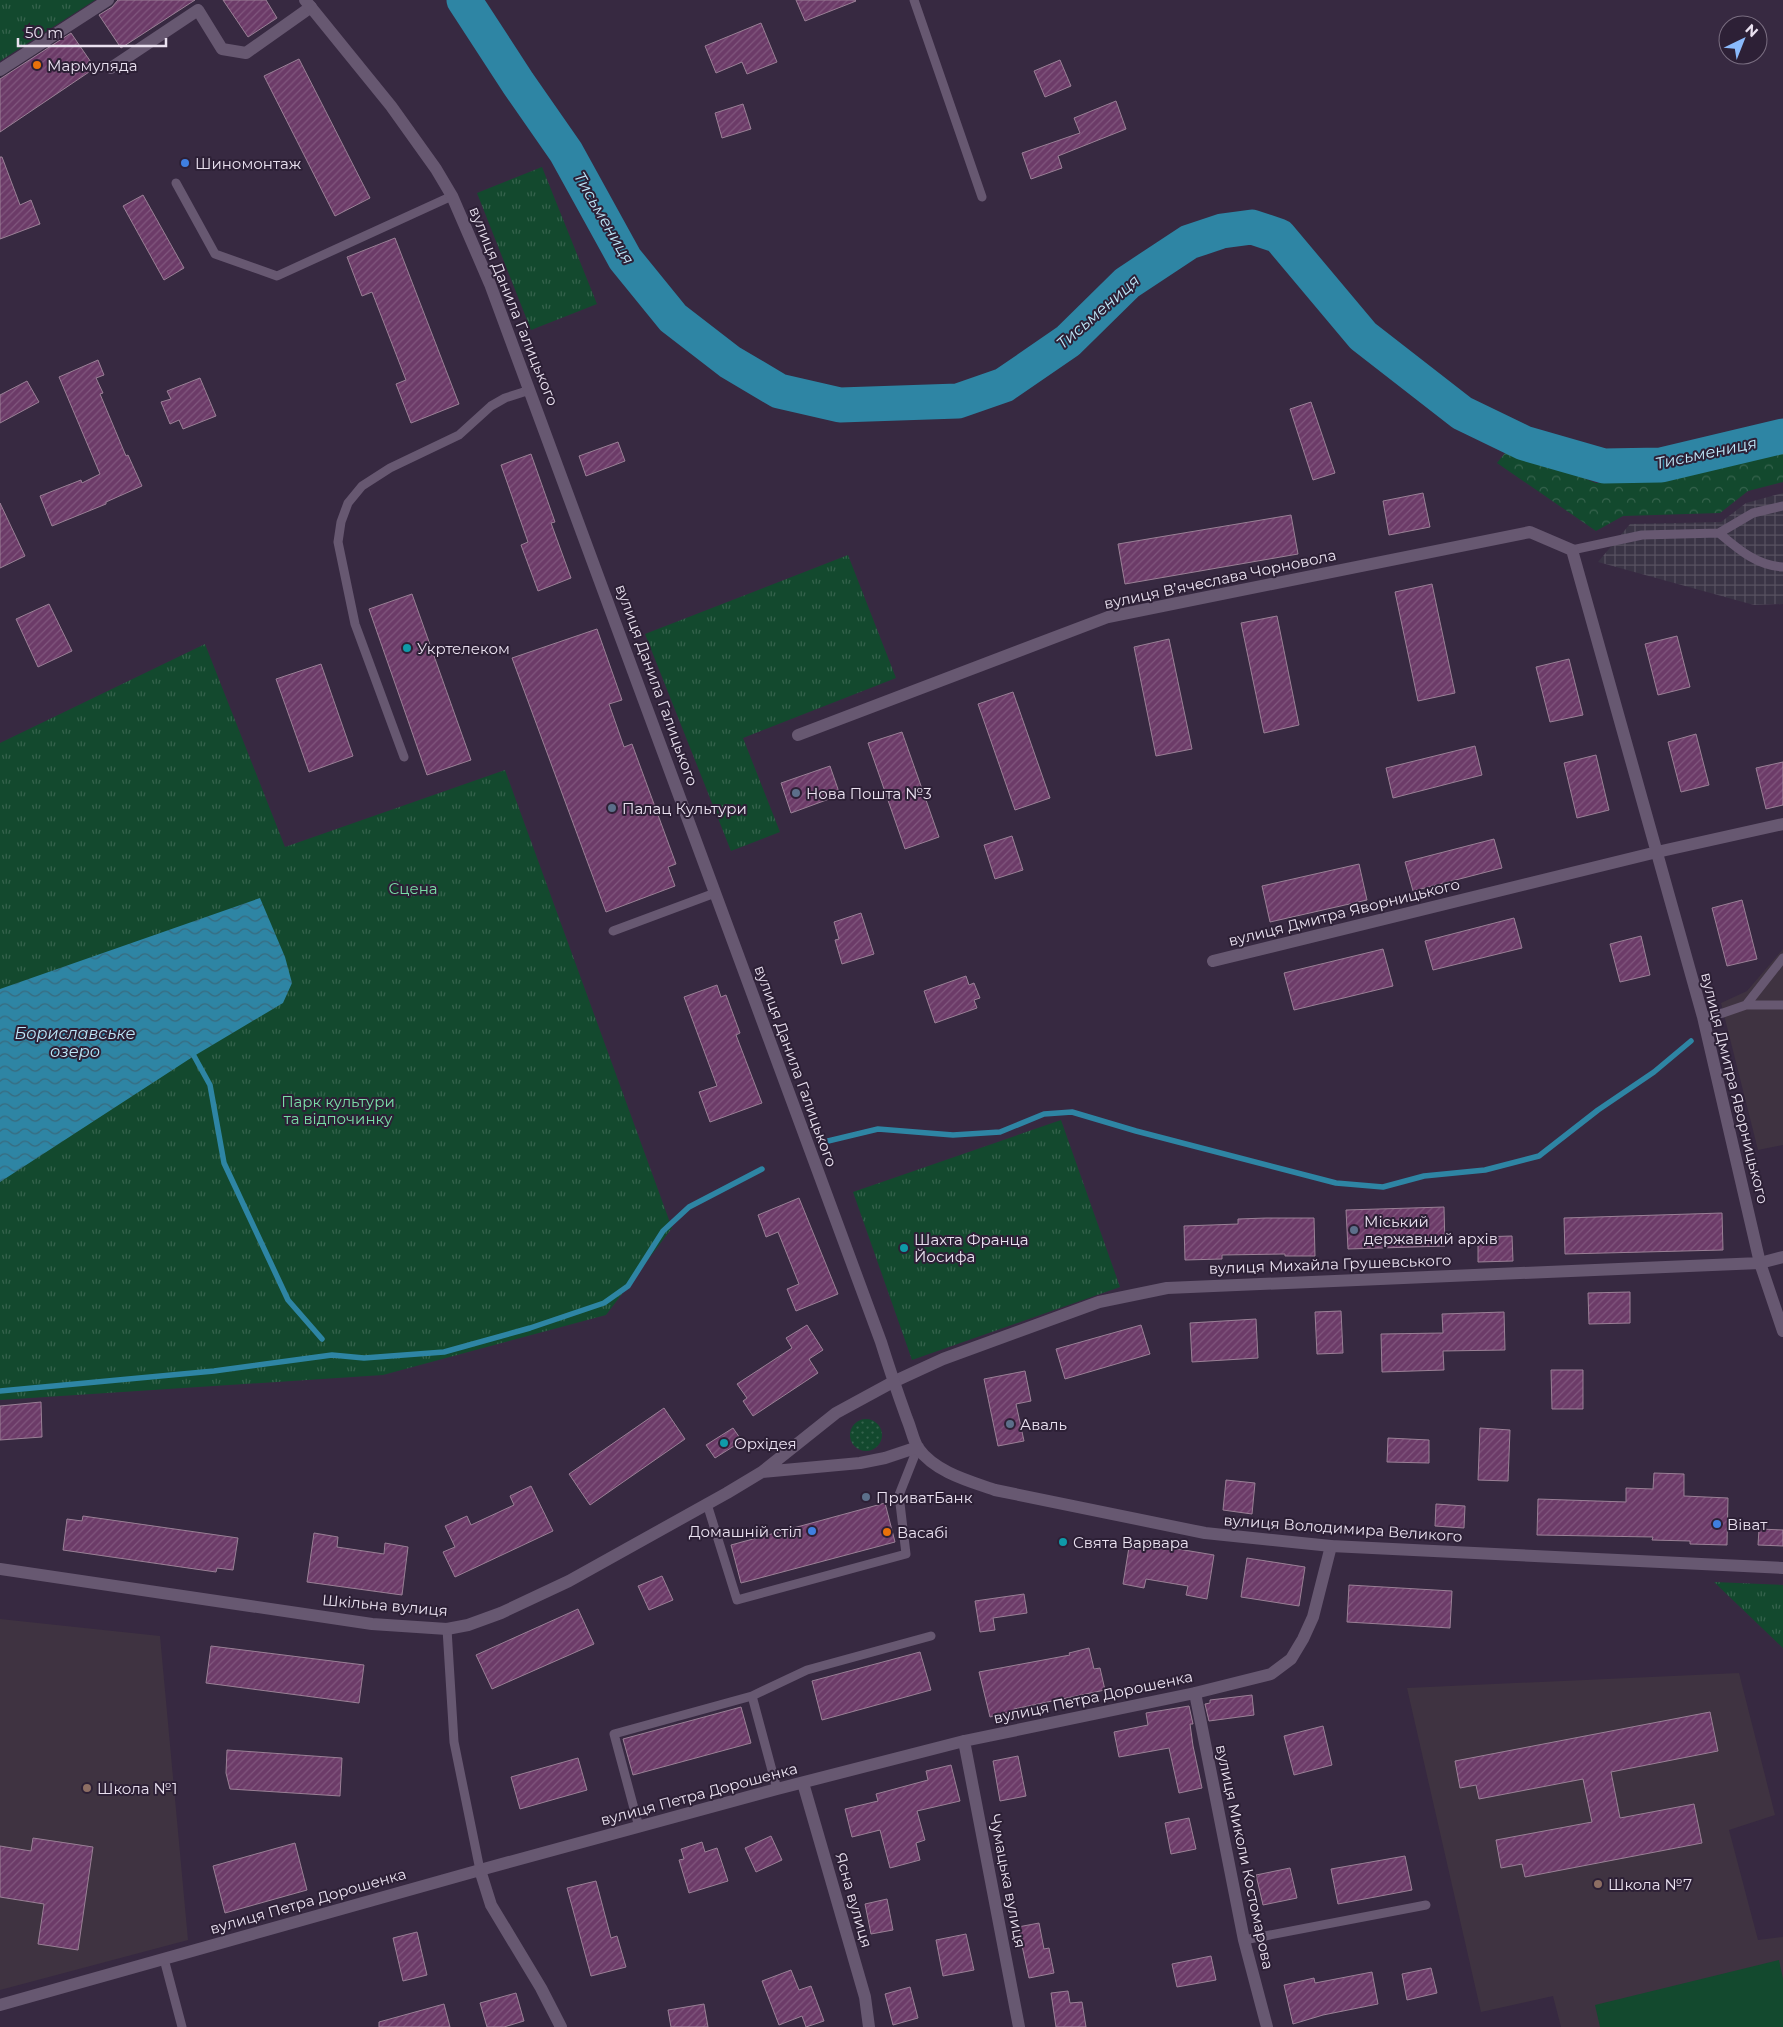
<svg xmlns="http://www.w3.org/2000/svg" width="1783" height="2027" font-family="Montserrat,sans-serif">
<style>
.industrial{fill:url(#industrial-grid)}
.education{fill:#3f3341}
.grass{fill:url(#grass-dots)}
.forest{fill:url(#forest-crowns)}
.park{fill:url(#park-tufts)}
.pitch{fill:#13492e}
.water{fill:url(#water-waves)}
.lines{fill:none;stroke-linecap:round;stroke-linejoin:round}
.stream{stroke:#2e85a4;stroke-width:5.5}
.river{stroke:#2e85a4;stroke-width:35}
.building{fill:url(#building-hatch);stroke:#9a8096}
.lane{stroke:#675871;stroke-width:9}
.street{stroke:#675871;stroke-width:12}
.secondary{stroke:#675871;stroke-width:12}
.food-dot{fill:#e8710a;stroke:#2d2036;stroke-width:2}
.shop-dot{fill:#3f7fe0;stroke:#2d2036;stroke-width:2}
.culture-dot{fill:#0f9aa8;stroke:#2d2036;stroke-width:2}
.service-dot{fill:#5c6f8a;stroke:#2d2036;stroke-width:2}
.education-dot{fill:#8d6e63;stroke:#2d2036;stroke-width:2}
.labels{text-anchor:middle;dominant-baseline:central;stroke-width:4;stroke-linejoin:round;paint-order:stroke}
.poi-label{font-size:15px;fill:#eae1f0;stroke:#2d2036;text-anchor:start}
.street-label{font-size:15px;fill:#eae1f0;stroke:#2d2036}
.park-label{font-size:15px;fill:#7adea7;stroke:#2d2036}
.water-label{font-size:16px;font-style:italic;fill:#bfe9fa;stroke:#2d2036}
</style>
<defs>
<pattern id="industrial-grid" width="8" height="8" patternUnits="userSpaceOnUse" patternTransform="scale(1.25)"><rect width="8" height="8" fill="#3a3445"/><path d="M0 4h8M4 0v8" fill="none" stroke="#575160"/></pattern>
<pattern id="grass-dots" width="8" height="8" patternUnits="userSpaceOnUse" patternTransform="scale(1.25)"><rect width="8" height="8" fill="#13492e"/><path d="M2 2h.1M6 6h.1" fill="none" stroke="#36634d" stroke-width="1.8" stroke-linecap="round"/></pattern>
<pattern id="forest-crowns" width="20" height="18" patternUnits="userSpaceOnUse" patternTransform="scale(1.25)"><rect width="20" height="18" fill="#13492e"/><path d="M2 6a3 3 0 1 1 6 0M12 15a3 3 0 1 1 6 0" fill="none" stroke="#36634d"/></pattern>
<pattern id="park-tufts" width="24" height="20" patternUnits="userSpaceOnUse" patternTransform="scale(1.25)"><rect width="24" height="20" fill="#13492e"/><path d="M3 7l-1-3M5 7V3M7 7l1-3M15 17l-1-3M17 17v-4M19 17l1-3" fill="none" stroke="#36634d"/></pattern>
<pattern id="water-waves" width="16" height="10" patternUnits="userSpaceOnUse" patternTransform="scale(1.25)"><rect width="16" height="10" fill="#2e85a4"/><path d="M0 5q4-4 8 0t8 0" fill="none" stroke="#386b7f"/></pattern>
<pattern id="building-hatch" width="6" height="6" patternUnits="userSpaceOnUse" patternTransform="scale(1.25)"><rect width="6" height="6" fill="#6c3b68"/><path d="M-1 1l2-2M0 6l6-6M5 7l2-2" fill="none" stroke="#81577e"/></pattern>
</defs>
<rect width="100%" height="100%" fill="#372941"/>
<path class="industrial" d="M1783 493V604L1754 605 1598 562 1630 524 1721 522 1746 503Z"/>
<path class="education" d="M1783 949V1145L1758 1150 1721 1003 1747 991Z
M0 1619 160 1636 188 1940 0 1990Z
M1739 1673 1775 1815 1729 1830 1758 1940 1783 1937V2027H1561L1553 1996 1481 2012 1407 1688Z"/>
<path class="grass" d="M850 1435a16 16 0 1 1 32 0a16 16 0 1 1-32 0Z"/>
<path class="forest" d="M1509 448 1596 483 1663 480 1783 452V482L1748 491 1720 513 1623 516 1596 531 1497 463Z"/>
<path class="park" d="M0 0H95L0 61Z
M542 167 597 304 531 330 477 193Z
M848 555 896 678 743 738 780 832 731 851 645 634Z
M205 644 285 847 505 770 672 1228 606 1315 383 1375 0 1400V743Z
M1061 1120 1120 1287 912 1360 853 1192Z
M1714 1582 1783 1585V1648Z"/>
<path class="pitch" d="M1779 1960 1783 1979V2027H1600L1595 2005Z"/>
<path class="water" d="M260 898 285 957 292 983 283 1003 194 1056 0 1182V989Z"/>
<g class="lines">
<path class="stream" d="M194 1056 210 1085 224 1163 288 1300 322 1339
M828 1141 878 1129 953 1135 1000 1132 1044 1114 1072 1112 1136 1131 1336 1183 1383 1187 1424 1176 1485 1170 1539 1156 1598 1110 1654 1072 1691 1041
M0 1391 214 1371 332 1355 364 1358 444 1352 530 1328 604 1303 628 1286 663 1231 689 1207 762 1169"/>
<path class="river" d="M464 0 518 83 566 152 625 259 673 318 730 362 779 391 840 405 958 401 1004 385 1068 341 1127 283 1189 242 1222 231 1252 227 1279 236 1363 336 1462 413 1524 443 1604 466 1661 465 1783 436"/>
</g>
<path class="building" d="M118 0H195L121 48 99 15 112 7Z
M223 0H266L277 18 248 37Z
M796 0H855L856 1 805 21Z
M761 23 777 62 747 74 742 62 716 73 705 46Z
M71 33 95 68 0 132V79Z
M299 59 370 198 335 216 264 76Z
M1060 60 1071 86 1045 97 1034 71Z
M1116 101 1126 129 1058 156 1062 168 1031 179 1022 153 1080 133 1074 118Z
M743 104 751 129 722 138 715 113Z
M0 157H2L20 205 31 200 40 224 0 239Z
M143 195 184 268 164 280 123 206Z
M395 238 459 404 411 423 396 384 406 380 372 292 362 296 347 257Z
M98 360 104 375 96 378 103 393 100 394 126 456 128 455 142 486 106 502V504L52 526 40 496 81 480 82 483 100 474 59 377Z
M200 378 216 416 183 429 179 420 170 424 161 402 171 399 167 391Z
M27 381 39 402 0 423V395Z
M1311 402 1335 473 1313 480 1290 409Z
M618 442 625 461 586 476 579 456Z
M531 454 555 522 551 523 571 578 538 591 521 545 528 542 501 465Z
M1423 493 1430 527 1389 535 1383 501Z
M0 503 25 556 0 568Z
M1291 515 1298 554 1125 584 1118 544Z
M1432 584 1455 693 1418 701 1395 592Z
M412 594 471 760 427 775 369 609Z
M49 604 72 651 38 667 16 619Z
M1277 616 1299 725 1264 733 1241 623Z
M597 629 622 700 609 704 624 747 632 744 676 864 668 867 675 886 606 912 512 658Z
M1677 636 1690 687 1658 695 1645 644Z
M1169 639 1192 749 1156 756 1134 647Z
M1569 659 1583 715 1550 722 1536 667Z
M321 664 353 756 309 772 276 679Z
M1013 692 1050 798 1015 810 978 704Z
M902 732 939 837 905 849 868 743Z
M1696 734 1709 785 1681 792 1668 742Z
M1475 746 1482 775 1393 798 1386 768Z
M1596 755 1609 810 1577 818 1564 763Z
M1783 762V805L1766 809 1756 768Z
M830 766 840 795 791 813 781 783Z
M1012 836 1023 870 995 879 984 845Z
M1494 839 1502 868 1413 891 1405 862Z
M1359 864 1367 900 1270 922 1262 886Z
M1742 900 1757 959 1727 966 1712 908Z
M861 913 874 954 842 964 835 940 839 939 834 922Z
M1514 918 1522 948 1433 970 1425 941Z
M1641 936 1650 975 1620 982 1610 944Z
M1383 949 1393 986 1294 1010 1284 973Z
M966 976 969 985 974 983 980 998 974 1000 977 1008 935 1023 924 991Z
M717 985 721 997 726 995 740 1033 736 1035 762 1103 710 1122 699 1092 717 1086 684 997Z
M799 1198 838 1294 796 1311 787 1289 799 1284 778 1232 766 1237 758 1215Z
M1444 1207 1445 1246 1348 1249 1346 1210Z
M1722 1213 1723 1250 1565 1254 1564 1218Z
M1266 1218H1314L1315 1256H1285V1254L1222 1255V1259L1185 1260 1184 1226 1238 1224V1219Z
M1512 1236 1513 1261 1478 1262V1237Z
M1630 1292V1323L1589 1324 1588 1293Z
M1341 1311 1343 1353 1317 1354 1315 1312Z
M1504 1312 1505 1350 1443 1351 1444 1370 1382 1372 1381 1334 1443 1333 1442 1314Z
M1256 1319 1258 1358 1192 1362 1190 1323Z
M807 1325 823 1350 809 1359 818 1373 753 1416 743 1401 747 1398 737 1384 792 1348 786 1338Z
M1141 1325 1150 1354 1065 1379 1056 1349Z
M1551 1370H1583V1409H1552Z
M1025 1371 1031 1401 1016 1404 1024 1441 998 1446 984 1379Z
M41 1402 42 1437 0 1440V1406Z
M664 1408 685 1439 590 1505 569 1474Z
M733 1428 742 1441 715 1458 706 1445Z
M1480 1428 1510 1430 1508 1481 1478 1480Z
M1388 1438 1429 1440V1463L1387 1462Z
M1654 1473 1684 1474V1496L1728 1498 1727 1545 1690 1544V1541L1652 1540 1653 1537 1537 1535 1538 1499 1626 1502V1488L1653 1489Z
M1226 1480 1255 1483 1252 1514 1223 1510Z
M531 1486 553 1531 455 1577 443 1552 455 1547 445 1526 467 1516 471 1525 514 1505 510 1496Z
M885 1503 895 1542 741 1583 731 1545Z
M1436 1504 1465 1506 1464 1528 1435 1526Z
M83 1516 238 1538 233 1570 217 1568 216 1572 63 1550 67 1519 82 1521Z
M1759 1529 1783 1530V1546L1758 1545Z
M314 1533 338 1537 337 1547 384 1554 385 1543 408 1547 402 1595 307 1582Z
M1130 1541 1214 1555 1207 1599 1186 1595 1188 1586 1146 1579 1144 1588 1123 1584Z
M1247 1558 1305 1567 1299 1606 1241 1597Z
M662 1576 673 1600 649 1610 638 1586Z
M1349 1585 1452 1591 1450 1628 1347 1622Z
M1024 1594 1027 1613 993 1618 995 1630 980 1632 975 1601Z
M578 1609 594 1644 492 1689 476 1655Z
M211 1646 364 1665 359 1703 206 1683Z
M1089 1648 1094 1669 1100 1668 1105 1690 1014 1709V1711L990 1717 979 1672 1070 1655 1069 1653Z
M920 1652 931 1690 822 1720 812 1681Z
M1252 1695 1254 1715 1209 1721 1205 1704 1210 1703V1700Z
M1189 1706 1193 1724H1190L1193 1746 1202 1788 1179 1793 1169 1748 1119 1757 1114 1732 1148 1725 1146 1713Z
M741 1707 751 1743 633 1775 623 1739Z
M1710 1712 1718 1751 1611 1772 1620 1818 1694 1804 1702 1843 1525 1877 1522 1864 1501 1868 1496 1840 1592 1822 1583 1779 1479 1799 1476 1785 1460 1788 1455 1761Z
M1323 1726 1332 1765 1294 1775 1284 1736Z
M227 1750 342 1758 340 1796 230 1789 226 1773Z
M1018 1756 1026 1796 1000 1801 993 1761Z
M578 1758 587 1790 520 1809 511 1777Z
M951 1765 960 1801 917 1811 925 1840 916 1843 920 1860 890 1868 880 1830 852 1837 845 1809 878 1801 876 1794 928 1780 926 1771Z
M1189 1818 1196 1849 1171 1854 1165 1823Z
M771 1836 782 1860 756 1872 745 1848Z
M33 1838 93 1847 78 1950 38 1944 44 1904 0 1897V1846L31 1851Z
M702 1842 705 1852 717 1848 728 1881 689 1893 679 1860 684 1859 681 1849Z
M295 1843 307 1890 225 1913 213 1866Z
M1405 1856 1412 1890 1338 1904 1331 1869Z
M1290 1868 1297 1898 1263 1905 1256 1875Z
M596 1881 611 1938 617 1936 626 1967 591 1976 567 1888Z
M887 1899 893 1930 871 1934 865 1904Z
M1039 1923 1044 1949 1049 1948 1054 1973 1029 1978 1018 1927Z
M417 1932 427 1975 403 1981 393 1938Z
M966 1934 974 1970 943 1976 936 1940Z
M1211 1956 1216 1980 1177 1987 1172 1964Z
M1431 1968 1437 1993 1407 2000 1402 1974Z
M791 1970 799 1990 811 1986 824 2021 806 2027 802 2016 779 2025 762 1981Z
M1372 1972 1378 2004 1323 2015 1293 2024 1284 1985 1314 1978 1315 1983Z
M910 1987 918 2018 893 2025 885 1994Z
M1068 1991 1070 2003 1082 2002 1086 2027H1056L1051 1993Z
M516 1993 524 2021 504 2027H487L480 2003Z
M444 2004 450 2027H379V2022Z
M704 2004 708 2027H671L668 2010Z"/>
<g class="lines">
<path class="lane" d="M914 0 982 197
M176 183 215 254 277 276 452 196
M1719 533 1753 513 1783 506
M1572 550 1642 535 1719 533C1738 549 1757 566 1783 567
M404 757 355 624 338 542 341 522 348 503 362 486 390 468 459 435 491 406 505 398 530 390
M613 931 715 893
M1746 1005 1783 958
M1703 1017 1723 1013 1746 1005H1783
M707 1504 737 1600 906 1554 899 1495 918 1447
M447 1629 454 1742 480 1870
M752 1696 807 1670 931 1636
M639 1827 614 1734 752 1696 777 1789
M1244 1940 1426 1905
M164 1959 182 2027"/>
<path class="street" d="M111 68 198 10 222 49 246 53 311 7
M0 70 108 0
M798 735 1108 617 1530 532 1572 550 1703 1017 1760 1263 1783 1331
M1213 961 1657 852 1783 824
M893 1382 943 1359 1099 1302 1167 1288 1760 1263 1783 1257
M1195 1693 1244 1940 1267 2027
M964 1741 1019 2027
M803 1783 865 1997 869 2027
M480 1870 491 1905 541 1988 561 2027
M0 2005 480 1870 777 1789 964 1741 1195 1693 1271 1674 1291 1659 1303 1639 1313 1617 1331 1546"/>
<path class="secondary" d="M305 0 391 106 436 169 452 196 490 284 881 1342C889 1368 898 1394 907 1419 911 1428 913 1440 918 1448 935 1472 969 1481 995 1490L1205 1533 1331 1546 1783 1568
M762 1472 860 1463 885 1458 918 1447
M0 1569 372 1624 447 1629 468 1625 501 1613 569 1581 727 1493 762 1472 836 1413 893 1382"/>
</g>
<g class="food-dot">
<circle cx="37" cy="65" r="5"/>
<circle cx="887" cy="1532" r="5"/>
</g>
<g class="shop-dot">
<circle cx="185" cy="163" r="5"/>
<circle cx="1717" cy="1524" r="5"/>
<circle cx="812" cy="1531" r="5"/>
</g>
<g class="culture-dot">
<circle cx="407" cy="648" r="5"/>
<circle cx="904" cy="1248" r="5"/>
<circle cx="724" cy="1443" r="5"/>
<circle cx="1063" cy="1542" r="5"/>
</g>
<g class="service-dot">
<circle cx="796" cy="793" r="5"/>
<circle cx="612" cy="808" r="5"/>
<circle cx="1354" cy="1230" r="5"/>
<circle cx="1010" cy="1424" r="5"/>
<circle cx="866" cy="1497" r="5"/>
</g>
<g class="education-dot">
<circle cx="87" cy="1788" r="5"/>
<circle cx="1598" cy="1884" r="5"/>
</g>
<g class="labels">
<g class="poi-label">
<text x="47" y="65">Мармуляда</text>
<text x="195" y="163">Шиномонтаж</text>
<text x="417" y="648">Укртелеком</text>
<text x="806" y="793">Нова Пошта №3</text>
<text x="622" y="808">Палац Культури</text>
<text x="1364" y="1221">Міський<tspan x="1364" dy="17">державний архів</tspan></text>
<text x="914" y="1239">Шахта Франца<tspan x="914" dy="17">Йосифа</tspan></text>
<text x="1020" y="1424">Аваль</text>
<text x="734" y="1443">Орхідея</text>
<text x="876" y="1497">ПриватБанк</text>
<text x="1727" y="1524">Віват</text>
<text x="802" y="1531" text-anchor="end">Домашній стіл</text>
<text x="897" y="1532">Васабі</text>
<text x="1073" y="1542">Свята Варвара</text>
<text x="97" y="1788">Школа №1</text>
<text x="1608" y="1884">Школа №7</text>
</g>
<g class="street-label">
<text transform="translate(514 306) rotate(68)">вулиця Данила Галицького</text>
<text transform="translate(1220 579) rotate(-12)">вулиця Вʼячеслава Чорновола</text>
<text transform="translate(657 685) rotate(70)">вулиця Данила Галицького</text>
<text transform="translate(1344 912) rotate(-14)">вулиця Дмитра Яворницького</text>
<text transform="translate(796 1066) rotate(70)">вулиця Данила Галицького</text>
<text transform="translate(1735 1088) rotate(76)">вулиця Дмитра Яворницького</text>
<text transform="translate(1330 1264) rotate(-2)">вулиця Михайла Грушевського</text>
<text transform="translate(1343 1528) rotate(4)">вулиця Володимира Великого</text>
<text transform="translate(385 1605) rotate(5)">Шкільна вулиця</text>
<text transform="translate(1093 1697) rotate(-12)">вулиця Петра Дорошенка</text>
<text transform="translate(699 1794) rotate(-15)">вулиця Петра Дорошенка</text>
<text transform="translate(1245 1857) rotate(78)">вулиця Миколи Костомарова</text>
<text transform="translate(1008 1881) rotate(79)">Чумацька вулиця</text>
<text transform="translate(854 1900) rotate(74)">Ясна вулиця</text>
<text transform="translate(308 1901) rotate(-16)">вулиця Петра Дорошенка</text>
</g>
<g class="park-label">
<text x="413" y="888">Сцена</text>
<text x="338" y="1101">Парк культури<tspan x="338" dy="17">та відпочинку</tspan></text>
</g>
<g class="water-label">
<text transform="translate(604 218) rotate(60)">Тисьмениця</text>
<text transform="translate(1098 312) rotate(-41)">Тисьмениця</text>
<text transform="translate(1706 453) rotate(-12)">Тисьмениця</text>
<text x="75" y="1033">Бориславське<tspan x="75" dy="18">озеро</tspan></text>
</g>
</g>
<g transform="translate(1743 40) rotate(43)"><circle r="24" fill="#2d2036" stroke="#796d80"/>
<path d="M0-4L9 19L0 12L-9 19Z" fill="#8abafc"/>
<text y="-8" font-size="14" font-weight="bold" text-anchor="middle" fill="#eae1f0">N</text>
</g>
<path d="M18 38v8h148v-8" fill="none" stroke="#eae1f0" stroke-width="2.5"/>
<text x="25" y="38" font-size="15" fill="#eae1f0" stroke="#2d2036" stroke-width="4" paint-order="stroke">50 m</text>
</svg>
